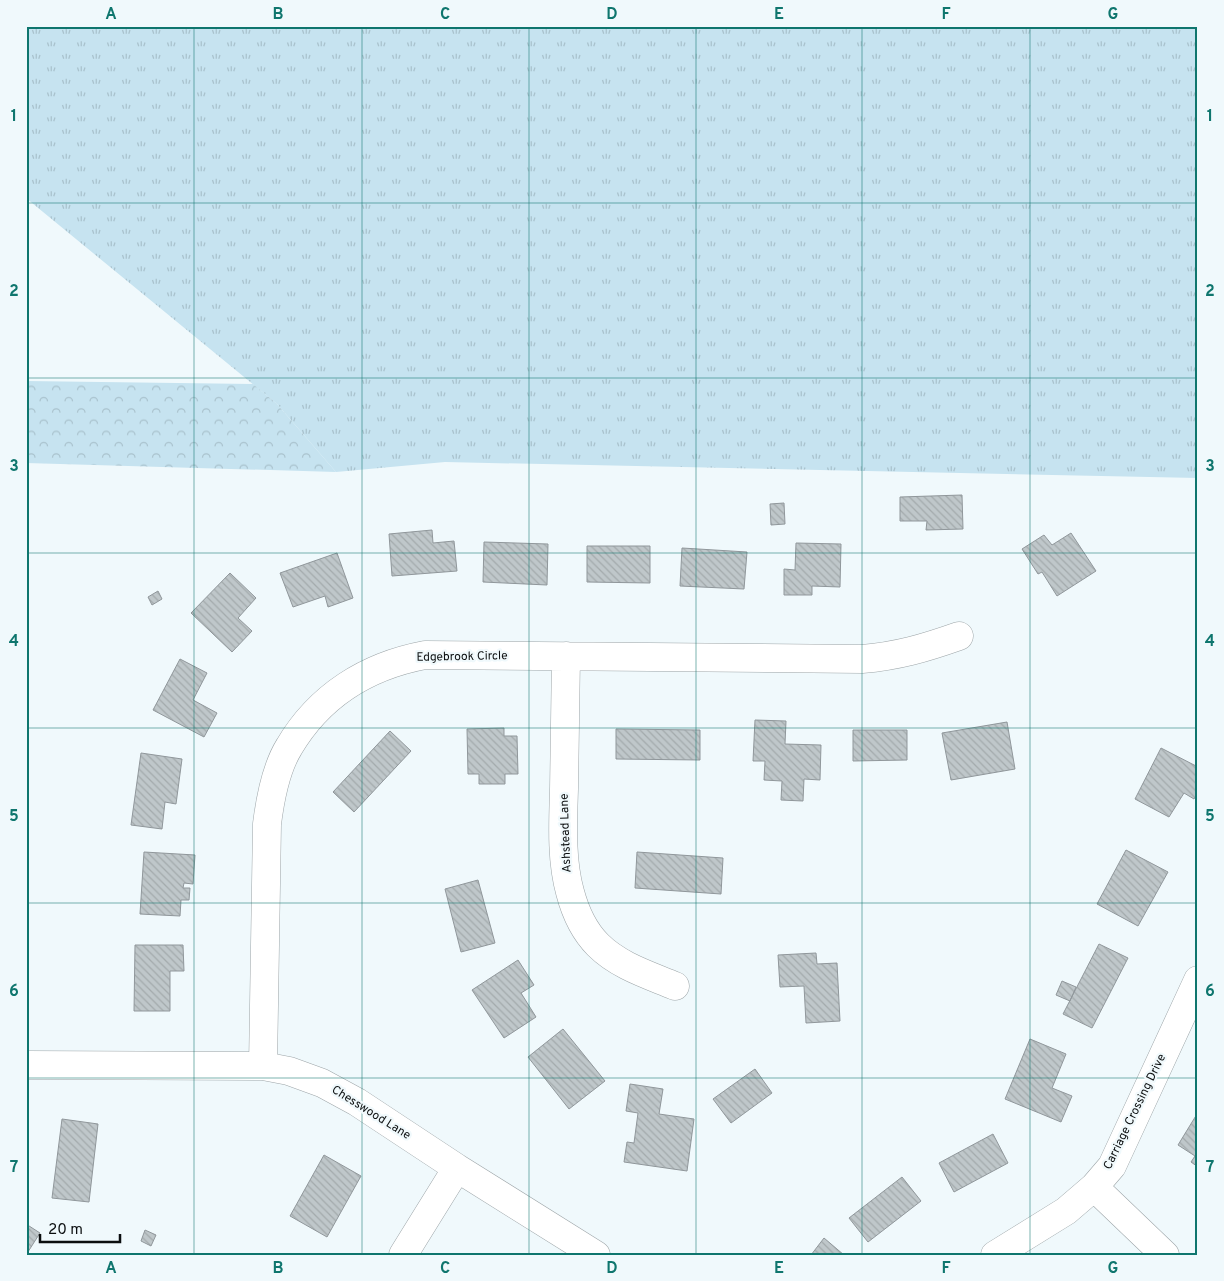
<svg xmlns="http://www.w3.org/2000/svg" width="1224" height="1281" font-family="Overpass,sans-serif">
<style>
.grass{fill:url(#grass-tufts)}
.forest{fill:url(#forest-crowns)}
.building{fill:url(#building-back-hatch);stroke:#90979b}
.lines{fill:none;stroke-linecap:round;stroke-linejoin:round}
.minor-casing{stroke:#9da5a8;stroke-width:29}
.minor{stroke:#fff;stroke-width:28}
.grid{fill:none;stroke:#0f766e;stroke-width:1;stroke-opacity:0.55}
.labels{text-anchor:middle;dominant-baseline:central;stroke-width:4.5;stroke-linejoin:round;paint-order:stroke}
.street-label{font-size:12px;fill:#0b0e0f;stroke:#f0f9fc}
.neatline{fill:none;stroke:#0f766e;stroke-width:2}
.grid-label{font-size:16px;text-anchor:middle;font-weight:bold;fill:#0f766e}
</style>
<defs>
<pattern id="grass-tufts" width="24" height="20" patternUnits="userSpaceOnUse" patternTransform="scale(1.25)"><rect width="24" height="20" fill="#c6e3f0"/><path d="M3 7l-1-3M5 7V3M7 7l1-3M15 17l-1-3M17 17v-4M19 17l1-3" fill="none" stroke="#a9c2cd"/></pattern>
<pattern id="forest-crowns" width="20" height="18" patternUnits="userSpaceOnUse" patternTransform="scale(1.25)"><rect width="20" height="18" fill="#c6e3f0"/><path d="M2 6a3 3 0 1 1 6 0M12 15a3 3 0 1 1 6 0" fill="none" stroke="#a9c2cd"/></pattern>
<pattern id="building-back-hatch" width="6" height="6" patternUnits="userSpaceOnUse" patternTransform="scale(1.25)"><rect width="6" height="6" fill="#bfc7ca"/><path d="M-1 5l2 2M0 0l6 6M5-1l2 2" fill="none" stroke="#a3aaac"/></pattern>
</defs>
<rect width="100%" height="100%" fill="#f0f9fc"/>
<path class="grass" d="M26 26H1198V478L445 462 336 472 277 404 26 198Z"/>
<path class="forest" d="M26 381 253 384 277 404 336 472 26 463Z"/>
<path class="building" d="M962 495 963 529 926 530 927 521H900V497Z
M784 503 785 524 771 525 770 504Z
M432 530 433 543 454 541 457 571 392 576 389 534Z
M1071 533 1096 571 1057 596 1042 572 1038 574 1022 549 1044 535 1052 545Z
M484 542 548 544 547 585 483 582Z
M796 543 841 544 840 587 812 586V595H784V569L795 570Z
M587 546H650V583L587 582Z
M682 548 747 552 744 589 680 586Z
M337 553 353 598 328 607 325 596 293 607 280 573Z
M230 573 256 598 238 618 252 631 232 652 191 613Z
M158 591 162 599 152 605 148 597Z
M180 659 207 673 193 700 217 713 204 737 153 710Z
M755 720 786 721 785 744 821 745 820 780 804 779 803 801 781 800 782 781 764 780 765 761H753Z
M1007 722 1015 769 951 780 942 733Z
M504 728V736H517L518 774H505V784H479V774H468L467 729Z
M616 729 700 730V760L616 759Z
M853 730H907V760L853 761Z
M390 731 411 751 354 812 333 792Z
M1161 748 1198 767V792L1194 799 1184 793 1169 817 1135 799Z
M141 753 182 759 176 804 165 802 162 829 131 825Z
M1126 850 1168 872 1138 926 1097 904Z
M144 852 195 855 193 884 184 883 183 888H190L189 900H181L180 916 140 914Z
M637 852 723 858 721 894 635 888Z
M478 880 495 943 461 952 445 889Z
M1099 944 1128 958 1092 1028 1063 1014Z
M135 945H183L184 971H170V1011H134Z
M816 953 817 964 837 963 840 1021 806 1023 804 986 780 987 778 955Z
M518 960 534 985 521 993 536 1017 504 1038 472 990Z
M1062 981 1076 987 1070 1001 1056 995Z
M563 1029 605 1081 569 1109 528 1057Z
M1030 1039 1066 1054 1052 1088 1072 1096 1061 1122 1005 1099Z
M755 1069 772 1093 731 1123 713 1099Z
M630 1084 663 1089 659 1114 694 1119 687 1171 624 1162 627 1142 634 1143 638 1113 626 1111Z
M1197 1114H1198V1167L1191 1162 1195 1156 1178 1145Z
M62 1119 98 1124 89 1202 52 1198Z
M993 1134 1008 1163 954 1192 939 1163Z
M324 1155 361 1176 327 1237 290 1216Z
M902 1177 921 1201 868 1242 849 1218Z
M26 1224 40 1233 26 1255Z
M145 1230 156 1235 151 1246 141 1241Z
M824 1238 844 1255H811Z"/>
<g class="lines">
<g class="minor-casing">
<path id="minor" d="M566 656C565 701 565 745 564 789 563 823 561 860 570 892 575 911 584 931 598 945 619 966 649 975 675 986
M26 1065 263 1066 289 1071 322 1083 357 1102 457 1168 596 1255
M263 1066 267 824C270 800 276 768 289 747 319 696 367 666 425 655L862 659C898 656 925 648 959 636
M1094 1187 1165 1255
M403 1255 457 1168
M995 1255 1066 1211 1094 1187 1112 1166 1198 980"/>
</g>
<use href="#minor" class="minor"/>
</g>
<path class="grid" d="M194 26V1255M362 26V1255M529 26V1255M696 26V1255M862 26V1255M1030 26V1255M26 203H1198M26 378H1198M26 553H1198M26 728H1198M26 903H1198M26 1078H1198"/>
<g class="labels">
<g class="street-label">
<text transform="translate(462 657) rotate(-1)">Edgebrook Circle</text>
<text transform="translate(566 833) rotate(-92)">Ashstead Lane</text>
<text transform="translate(1135 1112) rotate(-64)">Carriage Crossing Drive</text>
<text transform="translate(371 1113) rotate(32)">Chesswood Lane</text>
</g>
</g>
<rect width="1224" height="1281" fill="none" stroke="#f0f9fc" stroke-width="55"/>
<path d="M40 1234v8h80v-8" fill="none" stroke="#0b0e0f" stroke-width="2.5"/>
<text x="48" y="1234" font-size="15" fill="#0b0e0f" stroke="#f0f9fc" stroke-width="4" paint-order="stroke">20 m</text>
<rect x="28" y="28" width="1168" height="1226" class="neatline"/>
<g class="grid-label">
<text x="111" y="19">A</text>
<text x="278" y="19">B</text>
<text x="445" y="19">C</text>
<text x="612" y="19">D</text>
<text x="779" y="19">E</text>
<text x="946" y="19">F</text>
<text x="1113" y="19">G</text>
<text x="14" y="121">1</text>
<text x="1210" y="121">1</text>
<text x="14" y="296">2</text>
<text x="1210" y="296">2</text>
<text x="14" y="471">3</text>
<text x="1210" y="471">3</text>
<text x="14" y="646">4</text>
<text x="1210" y="646">4</text>
<text x="14" y="821">5</text>
<text x="1210" y="821">5</text>
<text x="14" y="996">6</text>
<text x="1210" y="996">6</text>
<text x="14" y="1172">7</text>
<text x="1210" y="1172">7</text>
<text x="111" y="1273">A</text>
<text x="278" y="1273">B</text>
<text x="445" y="1273">C</text>
<text x="612" y="1273">D</text>
<text x="779" y="1273">E</text>
<text x="946" y="1273">F</text>
<text x="1113" y="1273">G</text>
</g>
</svg>
